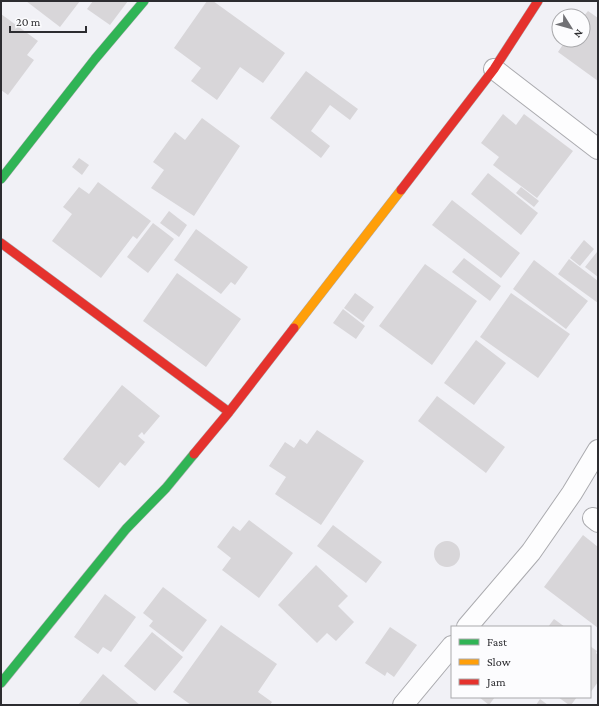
<svg xmlns="http://www.w3.org/2000/svg" width="599" height="706" font-family="'Crimson Pro',serif">
<style>
.building{fill:#d8d6d9}
.lines{fill:none;stroke-linecap:round;stroke-linejoin:round}
.street-casing{stroke:#ababaf;stroke-width:22}
.fast-casing{stroke:#ababaf;stroke-width:10}
.slow-casing{stroke:#ababaf;stroke-width:10}
.jam-casing{stroke:#ababaf;stroke-width:10}
.street{stroke:#fdfdfe;stroke-width:20}
.fast{stroke:#30b455;stroke-width:9}
.slow{stroke:#ff9f0a;stroke-width:9}
.jam{stroke:#e5322d;stroke-width:9}
</style>
<rect width="100%" height="100%" fill="#f1f1f6"/>
<path class="building" d="M26 1H80L60 27Z
M93 1H128L110 25 87 9Z
M207 1H213L285 53 263 83 240 67 217 100 191 81 201 68 174 48Z
M588 11 598 18V81L558 52 566 40H583V17Z
M1 14 38 41 27 55 34 60 8 95 1 90Z
M306 71 358 109 350 120 330 105 311 131 330 146 321 158 270 118Z
M503 114 516 125 524 114 573 151 537 198 493 165 499 157 481 143Z
M202 118 240 146 194 216 151 188 164 170 153 162 175 132 185 140Z
M79 158 89 165 82 175 72 167Z
M488 173 538 213 521 235 471 194Z
M98 182 151 221 137 239 133 236 101 278 52 241 72 214 63 207 79 187 89 194Z
M521 187 539 201 534 207 516 193Z
M452 200 520 253 501 278 432 225Z
M169 211 187 225 179 237 160 223Z
M153 223 174 239 148 273 127 257Z
M196 229 248 267 235 285 231 282 221 294 174 260Z
M584 240 594 249 580 266 570 258Z
M597 252H598V277L585 267Z
M464 258 501 286 490 301 452 272Z
M569 259 598 281V303L558 274Z
M534 260 588 301 566 329 513 289Z
M425 264 477 301 432 365 379 326Z
M177 273 241 319 206 367 143 321Z
M355 293 374 307 363 322 344 308Z
M511 293 570 334 538 378 480 337Z
M343 309 365 326 356 339 333 323Z
M476 340 506 363 474 405 444 383Z
M122 385 160 416 144 435 142 432 138 436 145 442 125 466 120 462 99 488 63 459Z
M437 396 505 447 486 473 418 421Z
M317 430 364 461 321 525 275 494 286 477 269 466 285 442 294 448 300 439 307 444Z
M249 520 293 553 259 598 222 570 231 558 217 547 233 526 240 531Z
M333 525 382 562 366 583 317 546Z
M583 535 598 547V628L544 587Z
M434 554a13 13 0 1 1 26 0a13 13 0 1 1-26 0Z
M316 565 348 596 338 606 354 622 336 641 327 633 317 643 278 605Z
M163 587 207 620 183 652 149 626 153 621 143 613Z
M105 594 136 617 111 652 103 647 98 654 74 637Z
M554 619 565 627H548Z
M221 625 277 664 258 692 272 702 270 705H191L173 692Z
M390 627 417 645 394 677 387 672 385 676 365 663Z
M152 632 183 657 155 691 124 666Z
M590 646 597 651 596 653 598 655V682L590 693Z
M103 674 140 705H78Z
M479 697H495L489 705Z
M558 697H577L571 705H569Z
M540 699 548 705H536Z"/>
<g class="lines">
<g class="street-casing">
<path id="street" d="M494 69 598 149
M593 518 598 522
M467 627 531 552 572 493 598 450
M403 705 452 646"/>
</g>
<g class="fast-casing">
<path id="fast" d="M1 179 95 59 144 1
M1 683 126 529 166 488 194 454"/>
</g>
<g class="slow-casing">
<path id="slow" d="M294 328 401 190"/>
</g>
<g class="jam-casing">
<path id="jam" d="M401 190 494 69 538 1
M1 243 229 412
M194 454 229 412 294 328"/>
</g>
<use href="#street" class="street"/>
<use href="#fast" class="fast"/>
<use href="#slow" class="slow"/>
<use href="#jam" class="jam"/>
</g>
<rect width="599" height="706" fill="none" stroke="#2c2c30" stroke-width="4"/>
<rect x="451" y="626" width="140" height="72" fill="#fcfcfe" stroke="#a9a9ac"/>
<rect x="459" y="639" width="20" height="6" fill="#30b455" stroke="#a9a9ac"/>
<text x="487" y="646" font-size="12" fill="#2c2c30">Fast</text>
<rect x="459" y="659" width="20" height="6" fill="#ff9f0a" stroke="#a9a9ac"/>
<text x="487" y="666" font-size="12" fill="#2c2c30">Slow</text>
<rect x="459" y="679" width="20" height="6" fill="#e5322d" stroke="#a9a9ac"/>
<text x="487" y="686" font-size="12" fill="#2c2c30">Jam</text>
<g transform="translate(571 28) rotate(127)"><circle r="19" fill="#fcfcfe" stroke="#a9a9ac"/>
<path d="M0-3L7 15L0 10L-7 15Z" fill="#717175"/>
<text y="-6" font-size="11" font-weight="bold" text-anchor="middle" fill="#2c2c30">N</text>
</g>
<path d="M10 26v6h76v-6" fill="none" stroke="#2c2c30" stroke-width="2"/>
<text x="16" y="26" font-size="12" fill="#2c2c30" stroke="#fcfcfe" stroke-width="3" paint-order="stroke">20 m</text>
</svg>
